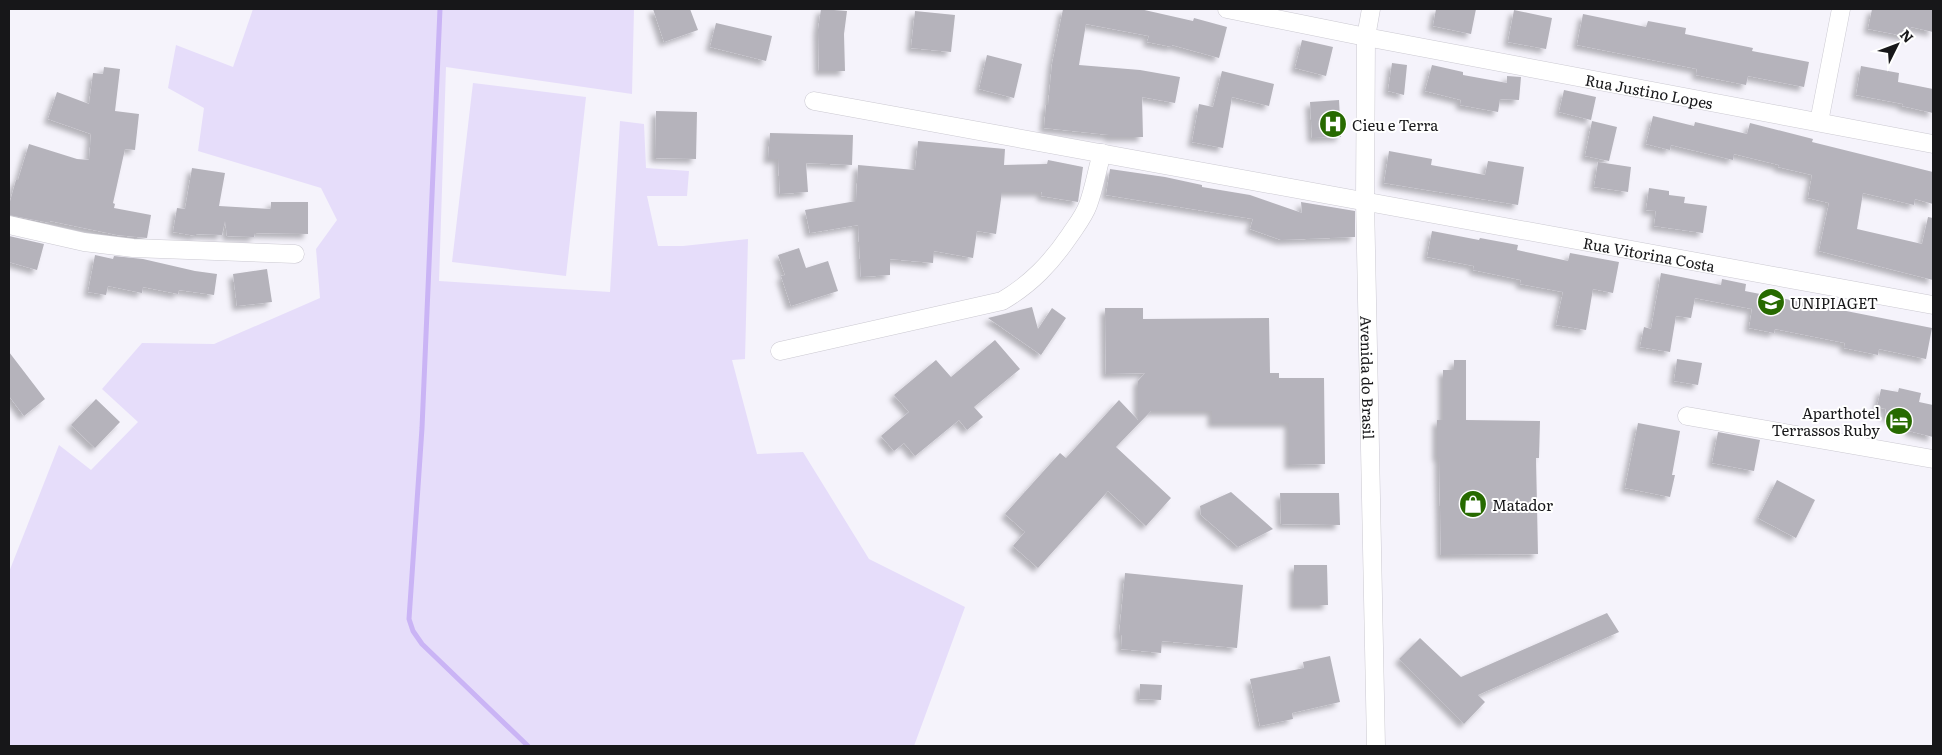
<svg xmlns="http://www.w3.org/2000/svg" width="1942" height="755" font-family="Literata,serif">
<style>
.green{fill:#e6ddfa}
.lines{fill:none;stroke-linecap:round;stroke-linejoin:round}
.stream{stroke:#cab4f5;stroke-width:5}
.building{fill:#b5b3bb;filter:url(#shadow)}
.minor-casing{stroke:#cbc9d1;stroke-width:19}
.minor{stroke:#fff;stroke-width:18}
.labels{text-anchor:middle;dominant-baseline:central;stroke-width:4;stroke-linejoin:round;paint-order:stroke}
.street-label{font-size:15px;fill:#171719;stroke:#fff}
.poi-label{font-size:15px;fill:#171719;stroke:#fff;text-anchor:start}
</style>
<defs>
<filter id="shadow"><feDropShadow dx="-4.5" dy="4.5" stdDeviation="2.5" flood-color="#0004"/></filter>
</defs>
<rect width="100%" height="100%" fill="#f5f3fb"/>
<path class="green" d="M253 9H634L632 94 446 67 439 281 610 292 620 121 644 124 646 168 689 171 687 196H647L658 246H683L748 239 745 359 732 360 757 454 803 452 869 559 965 607 914 746H9V572L59 445 91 470 138 422 102 389 142 343 214 344 320 298 316 249 337 220 321 188 198 151 204 108 168 88 176 45 233 67Z
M473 83 586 97 566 276 452 262Z"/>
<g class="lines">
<path class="stream" d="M440 9 422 428 409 619 413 631 422 644 528 746"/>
</g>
<path class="building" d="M653 9H690L698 30 664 42Z
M821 9 847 11 844 34 845 71H819L818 30Z
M1063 9H1140L1193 21 1194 18 1227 27 1219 58 1172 45V47L1147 42 1149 36 1086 24 1079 65 1140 70 1180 77 1175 103 1142 97 1143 137H1109V135L1044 128 1046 105H1048L1052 64Z
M1436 9H1476L1471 34 1433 26Z
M1872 9H1933V32L1911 27 1909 37 1868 29Z
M1514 10 1552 18 1546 49 1508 42Z
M915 11 955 15 951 52 911 48Z
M1583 14 1646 27 1648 21 1686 28 1685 34 1753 48 1752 51 1809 62 1804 87 1748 76 1746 85 1696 75 1697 69 1577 45Z
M716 23 772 36 766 61 710 47Z
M1302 40 1333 47 1326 76 1295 68Z
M987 55 1022 64 1014 98 979 89Z
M1392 63 1407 65 1404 95 1388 91Z
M1432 65 1463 72V75L1507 83V76L1521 77 1519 100 1500 99 1498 112 1460 105 1461 100 1425 91Z
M1861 66 1899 73 1898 82 1933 89V113L1902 106 1903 104 1856 95Z
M104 67 120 69 115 111 139 114 135 150 125 149 113 203 115 204 114 208 151 215 147 238 117 235 50 221V223L9 215V205L16 180H18L29 144 77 159 89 160 91 134 48 119 57 92 89 104 93 73 103 74Z
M1222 71 1274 84 1269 106 1232 97 1223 148 1192 142 1199 104 1213 107Z
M1564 90 1596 97 1591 120 1559 112Z
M1339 100 1341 137 1312 138 1310 102Z
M656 111 697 112 696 159 655 158Z
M1653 116 1694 126 1695 122 1747 134 1750 123 1813 139 1812 142 1933 172V204L1915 199 1914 205 1863 193 1857 229 1922 244 1928 217 1933 218V280L1819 251 1829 203 1808 198 1812 175 1778 167 1779 165 1734 154 1733 160 1671 145 1670 150 1646 144Z
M1592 121 1617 127 1609 161 1585 156Z
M770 133 853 135 852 165 806 163 808 192 780 194 778 159H768Z
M918 141 1005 149 1004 165 1047 164 1048 160 1083 167 1078 202 1041 196 1042 192H1002L996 234 977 231 973 258 934 251 933 263 890 259V275L861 277 858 225 810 233 805 210 856 201 858 165 915 170Z
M1389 151 1432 159 1431 165 1485 175 1488 161 1524 167 1518 205 1384 183Z
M1598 162 1631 167 1628 192 1594 187Z
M192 168 225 173 219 206 271 209V202H308V234L255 233 254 237 227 236 225 221 222 235 196 234V236L173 232 177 208 185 209Z
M1110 169 1165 177 1202 185V187L1250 195 1302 213 1301 202 1355 211V237L1281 240 1250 229 1253 219 1106 195Z
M1649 188 1669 191V195L1685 197 1684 203 1707 206 1703 233 1654 226 1656 211 1646 210Z
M1432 231 1479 240 1480 238 1518 245 1517 250 1568 261 1570 253 1619 262 1613 293 1593 289 1586 330 1556 325 1563 292 1520 284 1521 280 1473 270 1474 266 1427 257Z
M9 236 44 244 37 270 9 262Z
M799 248 806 268 828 261 838 291 791 306 781 276 785 275 778 255Z
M95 255 113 259 114 256 143 259 195 271 217 274 214 295 179 290 178 294 143 287 142 293 108 286 106 295 88 292Z
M267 269 272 302 237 306 233 274Z
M1661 273 1721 285 1722 279 1746 284 1745 291 1932 328 1926 359 1879 349 1878 355 1844 348 1845 343 1775 329 1774 333 1749 328 1752 309 1695 298 1691 318 1676 316 1670 352 1640 347 1644 327 1651 329Z
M1032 307 1038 329 1052 308 1066 318 1041 355 988 318Z
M1105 308H1143V319L1269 318 1270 373H1279V378H1324L1325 464 1289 465V423H1212V411H1151L1116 447 1171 498 1146 526 1108 491 1038 568 1013 546 1025 532 1005 514 1060 453 1066 458 1119 400 1138 420V381L1145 373 1106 374Z
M995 340 1020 369 974 407 983 417 967 430 959 420 915 456 904 443 894 451 881 436 909 412 894 395 936 360 951 377Z
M9 352 45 399 24 416 9 396Z
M1677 359 1702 363 1698 385 1674 381Z
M1454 360H1466V420L1540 421 1539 458H1536L1538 554 1441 555 1439 457H1437V420H1443V370H1454Z
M1899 388 1921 393 1919 402 1933 405V437L1909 431 1910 423 1885 416 1886 409 1877 407 1881 389 1898 392Z
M96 399 120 422 95 448 71 425Z
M1638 423 1680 431 1672 475H1675L1670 497 1625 488Z
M1718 432 1760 440 1754 471 1712 463Z
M1777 480 1815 500 1796 538 1758 518Z
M1231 492 1273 529 1238 547 1201 515 1200 506Z
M1280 493H1339L1340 525 1281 524Z
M1294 565H1327L1328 605H1294Z
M1125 573 1243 585 1237 648 1162 641 1161 653 1121 649 1122 635H1119Z
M1607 613 1619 632 1478 695 1485 702 1464 724 1399 659 1420 638 1461 677Z
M1330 656 1340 702 1292 713 1293 719 1260 726 1250 679 1304 668 1303 662Z
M1140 684 1162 685 1161 700 1139 699Z"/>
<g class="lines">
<g class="minor-casing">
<g id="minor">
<path id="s1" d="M1227 9 1366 37 1933 144"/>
<path id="s2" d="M1371 9 1366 37 1365 200 1376 746"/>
<path id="s3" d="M814 101 1933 305"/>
<path d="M1819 122 1841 9"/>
<path d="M9 225 84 242 133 248 295 254"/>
<path d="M780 351 1002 301C1031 284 1051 263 1070 235 1076 226 1084 216 1088 205 1094 189 1097 170 1102 153"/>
<path d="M1687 416 1933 459"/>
</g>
</g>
<use href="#minor" class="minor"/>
</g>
<defs>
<g id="hospital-disc" transform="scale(1.4375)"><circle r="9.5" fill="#276a00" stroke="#fff"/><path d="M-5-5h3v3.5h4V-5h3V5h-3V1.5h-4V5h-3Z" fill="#fff"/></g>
<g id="school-disc" transform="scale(1.4375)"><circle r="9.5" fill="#276a00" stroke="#fff"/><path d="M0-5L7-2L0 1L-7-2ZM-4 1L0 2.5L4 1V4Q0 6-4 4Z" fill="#fff"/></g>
<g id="hotel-disc" transform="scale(1.4375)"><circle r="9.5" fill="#276a00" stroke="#fff"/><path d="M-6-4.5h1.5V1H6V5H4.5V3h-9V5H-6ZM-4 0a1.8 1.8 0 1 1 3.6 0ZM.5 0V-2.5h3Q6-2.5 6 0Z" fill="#fff"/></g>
<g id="shop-disc" transform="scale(1.4375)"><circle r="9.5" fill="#276a00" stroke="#fff"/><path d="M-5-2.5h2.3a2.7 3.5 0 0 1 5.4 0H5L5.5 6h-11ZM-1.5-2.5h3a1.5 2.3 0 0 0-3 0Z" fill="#fff"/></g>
</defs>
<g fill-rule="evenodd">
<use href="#hospital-disc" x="1333" y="124"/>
<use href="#school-disc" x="1771" y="302"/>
<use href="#hotel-disc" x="1899" y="421"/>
<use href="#shop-disc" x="1473" y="504"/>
</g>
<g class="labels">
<g class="street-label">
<text stroke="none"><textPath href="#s1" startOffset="430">Rua Justino Lopes</textPath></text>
<text stroke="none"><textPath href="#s3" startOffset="849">Rua Vitorina Costa</textPath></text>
<text stroke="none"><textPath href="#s2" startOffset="369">Avenida do Brasil</textPath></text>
</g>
<g class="poi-label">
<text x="1352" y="124">Cieu e Terra</text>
<text x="1790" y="302">UNIPIAGET</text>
<text x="1880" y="412" text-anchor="end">Aparthotel<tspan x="1880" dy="17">Terrassos Ruby</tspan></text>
<text x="1492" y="504">Matador</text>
</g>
</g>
<rect width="1942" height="755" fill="none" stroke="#171719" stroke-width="20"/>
<g transform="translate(1897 45) rotate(48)" stroke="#ffffff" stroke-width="4" paint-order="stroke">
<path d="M0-4L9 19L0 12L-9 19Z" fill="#171719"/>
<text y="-8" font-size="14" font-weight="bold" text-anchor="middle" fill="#171719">N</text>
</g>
</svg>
